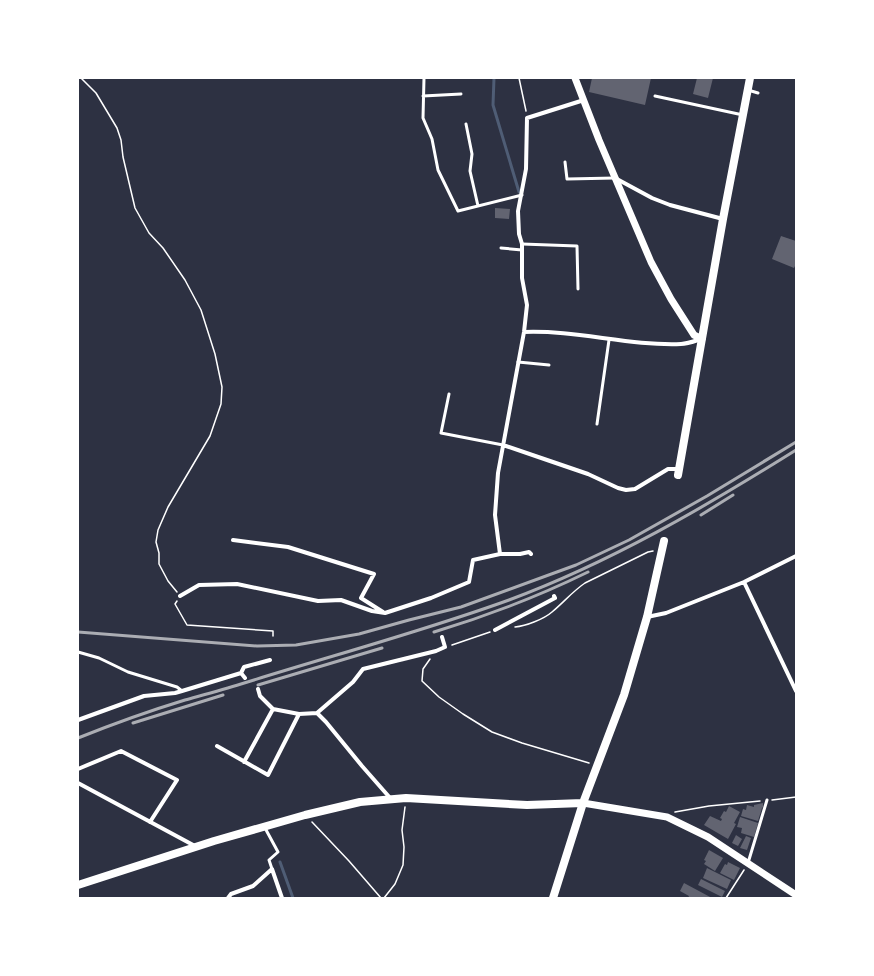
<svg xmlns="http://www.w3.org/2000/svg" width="874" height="976" font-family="'Noto Sans',sans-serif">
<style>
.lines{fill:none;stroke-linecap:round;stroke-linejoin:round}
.stream{stroke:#4f5d75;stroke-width:3}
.building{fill:#626471}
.path{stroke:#fff;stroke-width:1.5}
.service{stroke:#fff;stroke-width:3}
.minor{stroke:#fff;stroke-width:4}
.tertiary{stroke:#fff;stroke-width:7}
.secondary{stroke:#fff;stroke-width:8}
.rail{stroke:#abadb3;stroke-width:3}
</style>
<rect width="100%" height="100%" fill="#2d3142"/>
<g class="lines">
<path class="stream" d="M494 78 493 105 519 192
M280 862 293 898"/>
</g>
<path class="building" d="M592 78H651L645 105 589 92Z
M697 78H713L708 98 693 94Z
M495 208 510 209 509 219 495 218Z
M781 236 796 241V264L794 268 772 259Z
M763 803V807L762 808 758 821 741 816 743 809 746 810 747 805 754 807V805Z
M729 806 740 812 734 823 736 824 728 839 704 825 710 816 721 821 722 819 720 818 724 811 726 812Z
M740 817 758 823 754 837 741 833 742 828 737 827Z
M736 835 742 839 738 846 732 843Z
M746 836 751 838 747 850 740 848Z
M709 850 723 858 715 871 704 864 706 861 704 860Z
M728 862 740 868 734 880 720 873 725 864 727 865Z
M707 868 731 880 727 889 703 878Z
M701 879 725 891 722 897 698 885Z
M684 883 712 898H688L689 896 680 891Z"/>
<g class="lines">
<path class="path" d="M81 78 96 93 117 128 121 140 123 157 135 208 149 233 163 248 185 280 201 310 215 354 222 387 221 404 210 436 168 507 158 530 156 542 159 553V564L168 581 177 592
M519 78 526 111
M177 601 175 604 187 625 273 631V636
M515 627C526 626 544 619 552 612 564 602 573 591 585 583L648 552 653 551
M452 645 490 632
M430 659 423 669 422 681 439 697 463 714 492 732 522 743 589 763
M772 800 796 797
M675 812 709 806 760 801
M312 822 349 861 381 898
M384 898 395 884 403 865 404 847 402 830 405 807
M726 898 744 870"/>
<path class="service" d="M424 78 423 118 432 139 438 170 458 211 522 195
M748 90 758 93
M423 96 461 94
M655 96 743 115
M466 124 472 154 470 171 478 206
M565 162 567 179 615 178
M522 244 577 246 578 289
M501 248 522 250
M518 362 549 365
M449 394 441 433 503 445
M597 424 609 340
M78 652 99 658 128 672 177 687 182 691
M265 828 278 852 269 860 272 869
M748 863 767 800"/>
<path class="minor" d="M615 178 652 198 670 205 723 219
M524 332C577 330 628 346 681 344 687 344 695 341 701 339
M503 445 550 461 588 474 618 488 626 490 635 489 668 469H679
M233 540 288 547 374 574 361 598 383 612
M500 554 495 515 498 473 524 332 527 305 522 278V244L519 234 518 211 526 169 527 118 584 100
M744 582 796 691
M180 596 199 585 237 584 318 601 341 600 372 611 385 613 431 598 469 582 473 560 500 554H520L529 552 531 554
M647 617 666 613 744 582 796 556
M495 630 555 598 554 596
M241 673 245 678
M258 689 260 696 273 709 299 714 317 713 353 682 363 669 436 651 445 647 442 637
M317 713 326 722 362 766 391 799
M78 720 144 696 175 693 182 691 241 673 244 667 270 660
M217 746 268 775 299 714
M244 762 273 709
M78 769 121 751 177 780 150 822
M78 783 195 846
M228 898 231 894 253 886 272 869 282 898"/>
<path class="tertiary" d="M575 78 599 140 651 262 671 299 694 335 702 339
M583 803 667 817 708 837 796 895"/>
<path class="secondary" d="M678 475 723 219 750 78
M78 885 214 841 305 815 360 802 406 798 527 805 583 803
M553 898 583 803 624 695 647 617 664 541"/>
<path class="rail" d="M701 515 733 495
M78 632 257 646 296 645 359 634 409 620 461 607 576 565 629 540 707 496 796 442
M434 632C487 616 539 596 588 572
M258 685 382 648
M133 723 223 695
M78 738C113 724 149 711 185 700 203 695 222 690 241 684 330 656 421 632 509 600 611 562 705 507 796 450"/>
</g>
<rect width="874" height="976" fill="none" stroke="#ffffff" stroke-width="158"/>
</svg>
